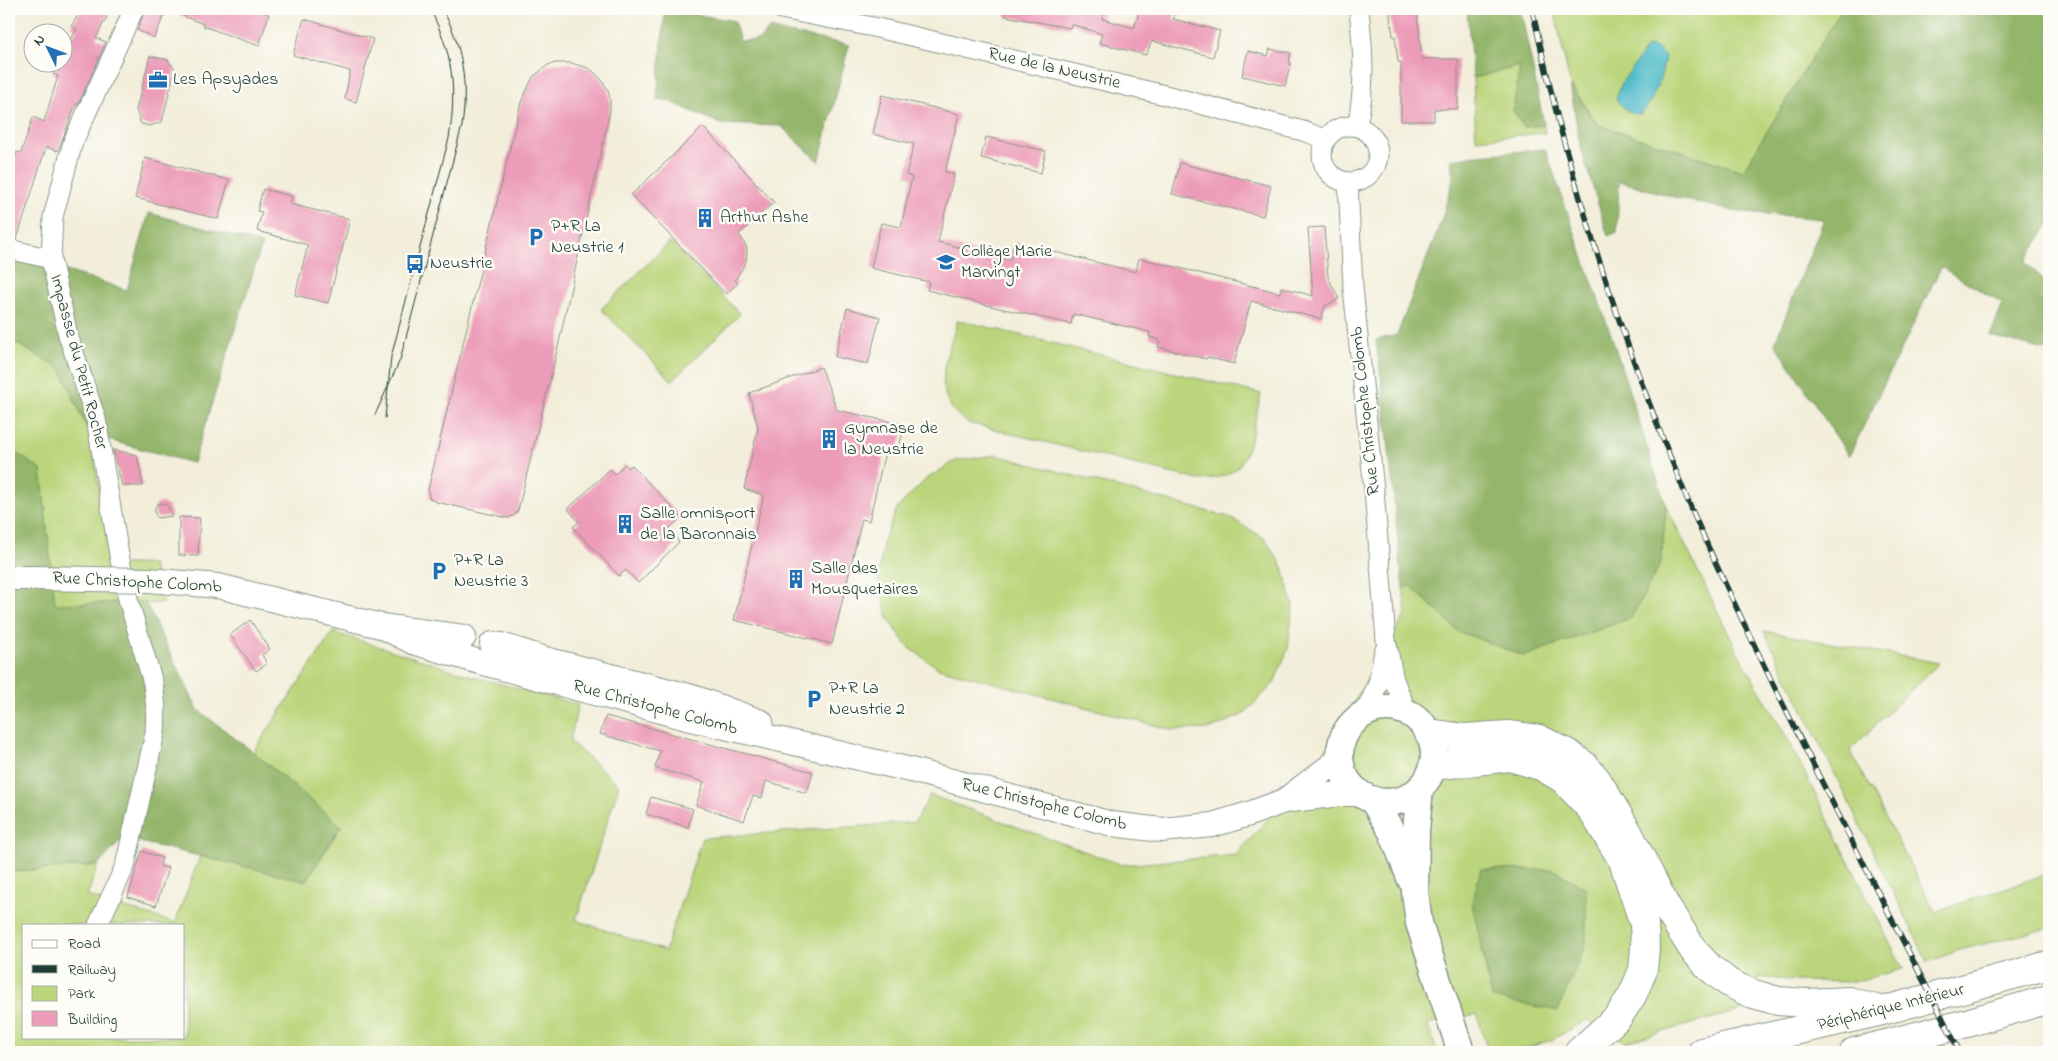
<svg xmlns="http://www.w3.org/2000/svg" width="2058" height="1061" font-family="'Indie Flower',sans-serif">
<style>
.green{fill:#bbd57b;stroke:#6d8958;fill-rule:evenodd}
.forest{fill:#94b66b;stroke:#5a7a50}
.water{fill:#4fbbc9;stroke:#377c7e}
.building{fill:#ec9bb8}
.lines{fill:none;stroke-linecap:round;stroke-linejoin:round}
.minor-casing{stroke:#889687;stroke-width:21}
.tertiary-casing{stroke:#889687;stroke-width:26}
.secondary-casing{stroke:#889687;stroke-width:29}
.trunk-casing{stroke:#889687;stroke-width:30}
.minor{stroke:#fff;stroke-width:19}
.tertiary{stroke:#fff;stroke-width:24}
.secondary{stroke:#fff;stroke-width:26}
.trunk{stroke:#fff;stroke-width:28}
.tram{stroke:#1f3d34;stroke-width:1}
.rail-casing{stroke:#1f3d34;stroke-width:5.5}
.rail{stroke:#fdfcf7;stroke-width:4;stroke-dasharray:11;stroke-linecap:butt}
.tertiary-bridge-casing{stroke:#889687;stroke-width:26;stroke-linecap:butt}
.tertiary-bridge{stroke:#fff;stroke-width:24}
.labels{text-anchor:middle;dominant-baseline:central;stroke-width:5;stroke-linejoin:round;paint-order:stroke}
.street-label{font-size:18px;fill:#1f3d34;stroke:#fdfcf7}
.poi-label{font-size:18px;fill:#1f3d34;stroke:#fdfcf7;text-anchor:start}
</style>
<rect width="100%" height="100%" fill="#fdfcf7"/>
<filter id="ink" filterUnits="userSpaceOnUse"><feTurbulence type="fractalNoise" baseFrequency=".02" numOctaves="2"/><feDisplacementMap in="SourceGraphic" scale="10" xChannelSelector="R" yChannelSelector="G"/><feConvolveMatrix kernelMatrix="1 2 1 2 8 2 1 2 1" color-interpolation-filters="sRGB"/></filter>
<filter id="wash" filterUnits="userSpaceOnUse"><feTurbulence type="fractalNoise" baseFrequency=".0096" numOctaves="4" result="noise"/><feDisplacementMap in="SourceGraphic" scale="20" xChannelSelector="R" yChannelSelector="G"/><feGaussianBlur stdDeviation="1.12" result="paint"/><feColorMatrix in="noise" values="0 0 0 0 0 0 0 0 0 0 0 0 0 0 0 0 0 1.4 0 .05"/><feComposite in="paint" operator="in"/></filter>
<g filter="url(#wash)">
<rect width="100%" height="100%" fill="#f2eeda"/>
<path class="green" d="M1554 9H1842L1743 172 1598 125 1570 84Z
M1520 66 1524 127 1544 125 1545 133 1476 139 1473 78Z
M670 242 740 314 672 381 601 309Z
M958 320 1261 394C1256 413 1250 461 1233 471 1222 478 1211 479 1199 480L968 423C963 419 957 415 953 410 933 382 949 349 958 320Z
M9 339 61 369 90 435 112 564H152L164 603 55 605 41 470 9 448Z
M996 455 1229 517 1264 538 1283 567 1293 606 1288 649 1274 683 1244 714 1211 729 1172 730 938 668 907 646 888 618 878 578 884 539 898 507 925 480 955 461Z
M1666 506 1737 651 1788 740 1903 969 1853 982 1797 981 1760 977 1747 1009 1625 1042 1587 1020 1551 1040 1514 1052H1488L1477 1014 1427 1024 1438 1052H9V872L98 865 87 896 175 923 200 856 307 880 341 826 253 752 333 632 472 676 578 705 570 741 619 785 576 920 665 951 702 838 915 822 930 795 1122 865 1236 855 1318 763 1406 614 1403 588 1411 586 1458 631 1524 656 1631 618 1661 563ZM24 925H184V1037H24Z
M1764 631 1939 663 1850 750 1935 912 2049 873V928L1960 950 1928 962Z"/>
<path class="forest" d="M665 9 734 21 740 41 759 40 769 29 849 45 819 162 781 126 721 124 666 100 657 101Z
M1467 9H1518L1522 16 1544 125 1524 127 1513 110 1520 66 1473 78Z
M1842 9H2049V224L2025 262 2049 285V351L1990 336 2003 304 1941 267 1849 456 1775 343 1824 219 1733 211 1674 197 1619 181 1617 232 1608 236 1580 145 1570 84 1598 125 1743 171Z
M1545 149 1613 341 1666 506 1661 563 1631 618 1524 656 1458 631 1411 586 1403 588 1383 391 1376 340 1397 335 1442 219 1453 180 1451 160 1469 156Z
M149 213 262 244 193 463 90 435 61 369 9 339V253L127 290Z
M9 448 41 470 55 604 145 602 198 710 253 752 341 826 306 881 123 838 98 865 9 872Z
M1481 869 1554 870 1586 888V943L1558 1011 1492 998 1472 903Z"/>
<path class="water" d="M1648 46 1657 48 1665 56C1663 74 1654 101 1641 114 1629 114 1623 108 1616 99L1622 82Z"/>
<g id="blocks">
<path class="building" d="M82 9H111L96 38 106 42 78 105 76 104 58 151 46 147 17 239 9 238V179L17 152 21 153 33 117 44 122 58 76 53 74 58 62H62V53L77 29 71 26Z
M146 9H167L154 38 137 30Z
M168 9H262L261 12 269 14 259 46 203 26V24L168 10Z
M1005 9H1105L1102 19 1134 28 1140 9H1178L1173 19 1220 31 1213 57 1152 41 1146 55 1099 43 1102 34 1071 24 1070 28 1005 16Z
M1389 9H1414L1415 13H1417L1422 59H1458V109H1434V121H1401V62H1398L1395 36H1393Z
M304 19 373 39 356 102 345 99 350 71 293 55Z
M1270 49 1291 53 1289 61 1291 62 1285 86 1242 76 1248 51 1268 56Z
M150 56 168 60 175 69 162 122 150 126 141 124 136 110Z
M556 63H571L588 68 594 72 602 80 608 90 610 100V111L558 347 518 510 515 515 508 518 436 502 429 498 428 490 521 102 533 77 548 65Z
M882 95 959 114 945 172 954 174 938 242 1010 260 1014 242 1136 272 1139 258 1280 293 1281 287 1313 296 1308 228 1324 227 1328 277 1339 299 1325 306 1321 319 1251 301 1234 364 1207 357 1206 359 1158 347 1160 340 1149 337 1150 332 1073 314 1071 324 999 308 927 290 929 282 871 268 881 223 901 227 912 177 906 175 914 144 873 134Z
M703 127 774 202 739 234 747 248 746 262 735 280 738 283 726 294 631 195Z
M986 137 1046 151 1041 173 981 158Z
M145 158 229 180 218 219 135 198Z
M1180 163 1271 186 1263 216 1172 194Z
M263 189 292 196 290 204 350 219 328 303 295 295 308 245 257 231 262 212 257 211Z
M847 308 880 317 868 364 835 357Z
M821 367 837 410 905 425 897 455 885 452 869 521 862 519 832 644 734 620 764 495 744 489 758 428 749 393Z
M113 450 137 455 143 486H122Z
M625 464 629 468 632 465 681 517 668 530 679 542 638 583 626 570 619 576 573 527 579 522 568 509 610 469 615 474Z
M162 503 168 506 172 516 158 518 155 514V508L157 504Z
M179 517 200 518 198 556 179 555Z
M250 620 270 649 262 655 267 664 256 671 230 635Z
M606 716 813 772 807 793 766 781 762 798 753 796 744 821 696 805 704 782 655 768 660 751 600 734Z
M651 797 693 809 688 827 646 814Z
M142 851 162 858 160 866 168 868 156 906 128 897Z"/>
</g>
</g>
<g filter="url(#ink)">
<use href="#blocks" fill-opacity="0" stroke="#889687" stroke-width="1"/>
<g class="lines">
<g class="minor-casing">
<path id="minor" d="M781 9 873 27 1169 96 1303 131 1325 139
M1322 154a28 28 0 1 1 56 0a28 28 0 1 1-56 0Z
M1357 126C1366 85 1363 50 1359 9
M1348 182 1353 288 1374 490 1386 640 1394 680 1407 712
M9 249 51 259
M1365 713 1378 684 1384 651
M98 925 125 866 155 733 156 708 153 683 128 599 119 555 96 419 68 335 51 259 53 217 73 142 134 9"/>
</g>
<g class="tertiary-casing">
<path id="tertiary" d="M9 578H35
M149 580 218 586 381 626 464 637
M381 626 413 642 476 661 686 718 911 770 1112 824 1161 830 1212 825 1249 814 1284 801 1339 794H1362
M492 644 501 645 542 658 693 697 761 722
M1284 801 1341 758"/>
</g>
<g class="secondary-casing">
<path id="secondary" d="M1340 755a47 47 0 1 1 94 0a47 47 0 1 1-94 0Z
M1420 788 1416 831 1415 892 1419 923 1461 1052
M1372 799 1392 832 1411 880"/>
</g>
<g class="trunk-casing">
<path id="trunk" d="M1429 733 1465 738 1508 735 1539 739 1569 754 1584 765 1597 780 1628 832 1665 905 1694 951 1710 968 1729 983 1750 993 1778 1001 1806 1003 1849 1001 1882 1011
M1433 766 1510 757 1541 766 1563 779 1591 809 1623 861 1644 924 1645 947 1643 970 1632 996 1618 1017 1579 1052
M1702 1052 1882 1011 2049 965
M1854 1052 1967 1023 2049 999"/>
</g>
<use href="#minor" class="minor"/>
<use href="#tertiary" class="tertiary"/>
<use href="#secondary" class="secondary"/>
<use href="#trunk" class="trunk"/>
<path class="tram" d="M375 415 400 360 462 126C468 86 463 44 442 9
M385 418 391 357 449 138C457 89 453 53 430 9"/>
<g class="rail-casing">
<path id="rail" d="M1532 9C1542 53 1552 98 1564 142 1597 262 1638 381 1686 496 1712 559 1743 621 1772 682 1833 806 1897 929 1960 1052"/>
</g>
<use href="#rail" class="rail"/>
<g class="tertiary-bridge-casing">
<path id="tertiary-bridge" d="M35 578 149 580"/>
</g>
<use href="#tertiary-bridge" class="tertiary-bridge"/>
</g>
</g>
<defs>
<g id="office-bare" transform="scale(1.5)"><path d="M-6-3h4V-5.5h4V-3h4V5H-6ZM-1-4.5V-3h2v-1.5ZM-6 0V1H6V0Z" fill="#1f6fb2" stroke="#fdfcf7" stroke-width="2.5" paint-order="stroke"/></g>
<g id="building-bare" transform="scale(1.5)"><path d="M-4-6H4V6H1V3H-1V6H-4ZM-2.5-4.3h1.7v1.8h-1.7ZM.8-4.3h1.7v1.8H.8ZM-2.5-1h1.7V.8h-1.7ZM.8-1h1.7V.8H.8Z" fill="#1f6fb2" stroke="#fdfcf7" stroke-width="2.5" paint-order="stroke"/></g>
<g id="parking-bare" transform="scale(1.5)"><path d="M-3.5-5.5H1a3.5 3.5 0 0 1 0 7H-1V5.5H-3.5ZM-1-3.4V-.6H.8a1.4 1.4 0 0 0 0-2.8Z" fill="#1f6fb2" stroke="#fdfcf7" stroke-width="2.5" paint-order="stroke"/></g>
<g id="school-bare" transform="scale(1.5)"><path d="M0-5L7-2L0 1L-7-2ZM-4 1L0 2.5L4 1V4Q0 6-4 4Z" fill="#1f6fb2" stroke="#fdfcf7" stroke-width="2.5" paint-order="stroke"/></g>
<g id="bus-bare" transform="scale(1.5)"><path d="M-5-6H5V4H4V6H2V4H-2V6H-4V4H-5ZM-3.5-4V0h7V-4ZM-3.5 1.2v1.5H-2V1.2ZM2 1.2v1.5H3.5V1.2Z" fill="#1f6fb2" stroke="#fdfcf7" stroke-width="2.5" paint-order="stroke"/></g>
</defs>
<g fill-rule="evenodd">
<use href="#office-bare" x="158" y="80"/>
<use href="#building-bare" x="705" y="218"/>
<use href="#parking-bare" x="536" y="237"/>
<use href="#school-bare" x="946" y="262"/>
<use href="#bus-bare" x="415" y="264"/>
<use href="#building-bare" x="829" y="439"/>
<use href="#building-bare" x="625" y="524"/>
<use href="#parking-bare" x="439" y="571"/>
<use href="#building-bare" x="796" y="579"/>
<use href="#parking-bare" x="814" y="699"/>
</g>
<g class="labels">
<g class="street-label">
<text transform="translate(1054 69) rotate(13)">Rue de la Neustrie</text>
<text transform="translate(78 362) rotate(75)">Impasse du Petit Rocher</text>
<text transform="translate(1366 411) rotate(-96)">Rue Christophe Colomb</text>
<text transform="translate(137 583) rotate(3)">Rue Christophe Colomb</text>
<text transform="translate(655 708) rotate(15)">Rue Christophe Colomb</text>
<text transform="translate(1044 805) rotate(14)">Rue Christophe Colomb</text>
<text transform="translate(1891 1008) rotate(-14)">Périphérique Intérieur</text>
</g>
<g class="poi-label">
<text x="173" y="80">Les Apsyades</text>
<text x="720" y="218">Arthur Ashe</text>
<text x="551" y="227">P+R La<tspan x="551" dy="21">Neustrie 1</tspan></text>
<text x="961" y="252">Collège Marie<tspan x="961" dy="21">Marvingt</tspan></text>
<text x="430" y="264">Neustrie</text>
<text x="844" y="429">Gymnase de<tspan x="844" dy="21">la Neustrie</tspan></text>
<text x="640" y="514">Salle omnisport<tspan x="640" dy="21">de la Baronnais</tspan></text>
<text x="454" y="561">P+R La<tspan x="454" dy="21">Neustrie 3</tspan></text>
<text x="811" y="569">Salle des<tspan x="811" dy="21">Mousquetaires</tspan></text>
<text x="829" y="689">P+R La<tspan x="829" dy="21">Neustrie 2</tspan></text>
</g>
</g>
<rect width="2058" height="1061" fill="none" stroke="#fdfcf7" stroke-width="30"/>
<rect x="22" y="924" width="162" height="115" fill="#fdfcf7" stroke="#a4b0a9"/>
<rect x="32" y="940" width="25" height="8" fill="#ffffff" stroke="#a4b0a9"/>
<text x="68" y="948" font-size="15" fill="#1f3d34">Road</text>
<rect x="32" y="965" width="25" height="8" fill="#1f3d34" stroke="#a4b0a9"/>
<text x="68" y="974" font-size="15" fill="#1f3d34">Railway</text>
<rect x="32" y="986" width="25" height="15" fill="#bbd57b" stroke="#a4b0a9"/>
<text x="68" y="998" font-size="15" fill="#1f3d34">Park</text>
<rect x="32" y="1011" width="25" height="15" fill="#ec9bb8" stroke="#a4b0a9"/>
<text x="68" y="1024" font-size="15" fill="#1f3d34">Building</text>
<g transform="translate(48 48) rotate(312)"><circle r="24" fill="#fdfcf7" stroke="#a4b0a9"/>
<path d="M0-4L9 19L0 12L-9 19Z" fill="#1f6fb2"/>
<text y="-8" font-size="14" font-weight="bold" text-anchor="middle" fill="#1f3d34">N</text>
</g>
</svg>
